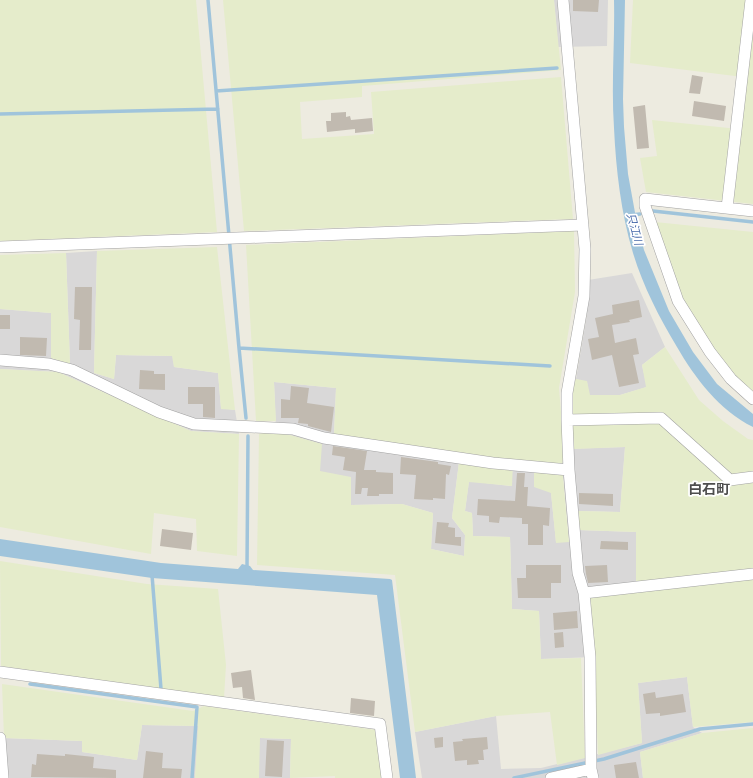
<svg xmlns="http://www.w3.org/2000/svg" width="753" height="778" font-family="Mulish,'Noto Sans JP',sans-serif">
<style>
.residential{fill:#d9d8d8}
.farmland{fill:#e5eccb}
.water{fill:#a0c4db}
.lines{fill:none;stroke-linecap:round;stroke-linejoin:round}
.stream{stroke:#a0c4db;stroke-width:3.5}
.building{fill:#c1bab0}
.minor-casing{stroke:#a2a2a2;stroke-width:12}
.minor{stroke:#fff;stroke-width:11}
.labels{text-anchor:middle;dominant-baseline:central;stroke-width:3.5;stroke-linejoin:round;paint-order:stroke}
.water-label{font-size:11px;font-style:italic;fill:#486aaa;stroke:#fff}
.district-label{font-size:14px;font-weight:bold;fill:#4e4e4e;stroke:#fff}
</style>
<rect width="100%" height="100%" fill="#edebe0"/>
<path class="residential" d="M554 0H608L607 46 558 47Z
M97 251 94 373 114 379 116 355 173 356 174 367 218 373 221 408 235 410 239 434 191 431 58 372 0 369V309L51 313V358L70 364 66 253Z
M632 273 665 347 642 365 647 387 620 395H589L587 382 576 379 587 314 588 280Z
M274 382 336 388 334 434 460 454 452 518 465 535 464 556 431 549 433 513 402 504 351 505 320 471 276 431Z
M625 447 620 512 578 511V530L636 532 637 592 594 657 541 659 539 611 512 609 510 537 473 536 472 513 465 511 469 481 511 486 513 461 534 464 551 493 556 542H569L562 466 564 449Z
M687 677 693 727 702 733 640 752 643 778H422L415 732 496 716 501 769 541 768 642 743 638 683Z
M142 725 199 726 195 778H8L4 738 82 741V752L137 760Z
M259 738 291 739 290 778H259Z"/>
<path class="farmland" d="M0 0H196L217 232 0 241Z
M223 0H554L561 70 362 86V97L300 102 302 139 374 134 371 92 561 77 573 219 244 231Z
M633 0H748L753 27V204L646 192 640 158 657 156 652 120 738 129 743 77 630 63Z
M655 222 753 232V392L730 373 681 301Z
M574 231 575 292 559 388 564 449 562 466 569 542 556 543 551 493 534 487V464L513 461 512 486 469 482 465 511 472 513 473 536 510 537 512 609 539 611 541 659 581 658 585 758 557 765 550 712 496 716 415 732 395 575 257 565 259 434 276 431 322 444 320 471 351 477V505L402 504 433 513 431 549 464 556 465 535 452 518 460 454 334 435 336 388 274 382 276 421H256L246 245Z
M217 247 235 410 221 409 218 373 174 367 172 356 116 355 114 379 94 373 97 251Z
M66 253 70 364 51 358V313L0 309V255Z
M665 347 699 400 723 421 748 439 753 440V722L693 727 687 677 638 683 642 743 598 755 594 657 589 596 636 592V532L578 530V511L620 512 625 447 574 449 570 391 576 379 587 381 590 395H620L646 387 642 365Z
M0 369 58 372 191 431 239 434 237 556 197 551 196 519 154 513 151 554 0 527Z
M0 561 147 584 218 589 226 665 224 698 1 666Z
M2 684 193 711 204 706 376 730 382 778H335V776L290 778 291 739 260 738 259 778H195L198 726 142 725 137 760 82 752V741L4 738Z
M753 728V778H643L640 752 702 733Z"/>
<path class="water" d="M614 0H625L623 99 624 127 628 174 636 218 644 250 669 311 693 352 717 384 753 414V427C719 410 695 378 677 347 659 317 643 286 633 253 621 213 616 170 614 128 611 85 615 42 614 0Z
M0 539 161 563 238 569 242 564 250 566 253 570 390 579 392 580 416 778H400L377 595 152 578 0 556Z"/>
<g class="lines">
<path class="stream" d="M208 0 239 348 246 418
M216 91 557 68
M0 114 218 109
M653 211 753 222
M631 215 640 214
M239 348 550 366
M247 569 248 436
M152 575 161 689
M30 684 197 707 192 778
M514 778 604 759 700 729 753 724"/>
</g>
<path class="building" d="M573 0H599L598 12 573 11Z
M692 75 703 77 700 94 689 93Z
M694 101 726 106 724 121 692 116Z
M645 105 649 148 637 149 633 107Z
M346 112V117L350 116 351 120 372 118 373 131 355 133V129L327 132 326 121H331V113Z
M75 287H92L91 350H79L80 320 74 319Z
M639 300 642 317 629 320 630 322 612 325 615 343 636 338 639 354 633 355 639 383 619 387 612 355 592 360 588 339 599 337 595 318 613 314 612 305Z
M0 315H10V329H0Z
M20 337 47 338 46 356 20 355Z
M140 370 154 371V374H165V390L139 389Z
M291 386 309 388 307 403 334 407 331 432 308 426V424L298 423 299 418H281V399L290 400Z
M188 387H215V418L203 417V404H188Z
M333 446 367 451 364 470H376V472L393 473V494H379V496H367L368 488H362L361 494H355L356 472 343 470 345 457 332 455Z
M401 457 438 462V464L451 466 449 475 446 474 445 499 433 498V500L414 499 416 475 400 474Z
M517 473H525L524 487H528L527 506 550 508 549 526 543 525V545H528V524H522V518L500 517 499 523 489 522V516L477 515 478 499 515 501Z
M579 493 613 494V506L579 504Z
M437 522 449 523 448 527 455 528V537H461V546L435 543Z
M162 529 193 533 191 550 160 546Z
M601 541 628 542V550L600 549Z
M526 565H561V583H551V598H518L517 578H526Z
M607 565 608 582 588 583 586 574 585 566Z
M577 611 578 628 554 630 553 613Z
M563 632 564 647 555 648 554 633Z
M251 670 255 700 243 698 242 687 233 688 231 673Z
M655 692 656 698 683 694 686 712 660 716V713L646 714 643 694Z
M351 698 375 701 374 716 350 713Z
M443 737V747L435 748 434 738Z
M487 737 488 749 483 750 484 760H478L479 764 467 765V760L455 761 453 742 463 741 462 739Z
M267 740 284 741 282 777 265 776Z
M146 751 163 753 162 768 182 769 181 778H143Z
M37 754 65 756V754L94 757 93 768 116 770V778L31 777 32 764 36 765Z
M636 762 639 778H616L614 765Z"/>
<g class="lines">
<g class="minor-casing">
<path id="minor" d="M563 0 585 249 584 296 567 393V420L569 470 578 573 584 593 590 657 591 769 593 778
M727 208 751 0
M753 211 645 199V206L678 301 710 352 731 379 753 399
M0 247 583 225
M0 360 49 364 72 370 159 412 194 424 293 429 324 438 493 463 569 470
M567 420 661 418 730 480 753 477
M584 593 753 574
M0 672 380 724 387 778
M0 738 3 778
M551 778 591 769"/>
</g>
<use href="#minor" class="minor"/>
</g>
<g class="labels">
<g class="water-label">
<text transform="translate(635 229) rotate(75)">只江川</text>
</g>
<g class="district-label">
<text x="709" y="489">白石町</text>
</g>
</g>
</svg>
